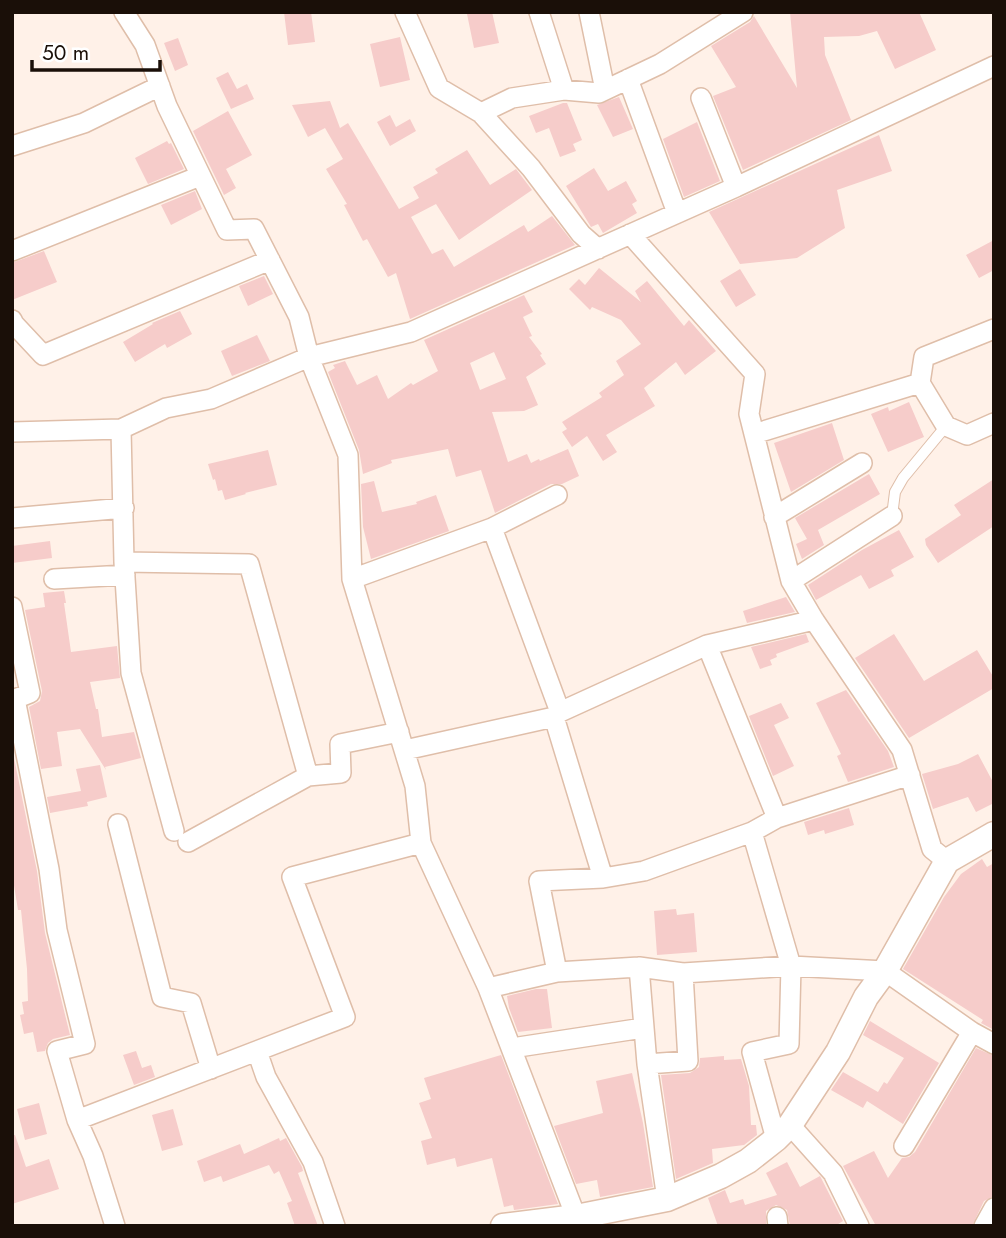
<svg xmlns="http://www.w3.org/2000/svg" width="1006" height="1238" font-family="Jost,sans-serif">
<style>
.building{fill:#f6ccca;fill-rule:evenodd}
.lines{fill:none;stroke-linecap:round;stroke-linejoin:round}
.service-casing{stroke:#dfbea9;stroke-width:12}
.minor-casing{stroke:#dfbea9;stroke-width:22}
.tertiary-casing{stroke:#dfbea9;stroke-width:27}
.service{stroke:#fff;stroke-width:10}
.minor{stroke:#fff;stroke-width:19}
.tertiary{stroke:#fff;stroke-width:24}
</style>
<rect width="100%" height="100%" fill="#fff1e8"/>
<path class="building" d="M284 12H311L315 42 288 45Z
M478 12H492L499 43 474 48 467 14Z
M790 12H919L936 50 895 69 877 31 859 36 824 37 825 55 851 120 743 170 713 96 736 87 711 46 750 22 754 16 797 88Z
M400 37 410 80 380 87 370 44Z
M178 38 188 65 175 71 164 43Z
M228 72 237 89 247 84 254 99 231 109 216 78Z
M619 97 633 129 613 137 597 105Z
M330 101 340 128 348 123 399 209 419 198 413 187 438 173 435 169 467 150 490 185 516 169 532 190 459 240 436 204 411 217 432 254 443 249 454 267 524 225 528 232 552 216 575 245 410 319 396 273 388 277 367 239 363 241 344 205 347 204 326 169 343 159 325 128 308 137 292 105Z
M563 103H567L582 140 573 144 576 151 560 157 549 128 536 133 529 116Z
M228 111 252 155 226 169 236 188 224 195 193 131Z
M390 115 396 127 410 119 416 131 390 146 377 122Z
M697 122 720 181 684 197 663 139Z
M879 135 892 171 837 190 845 228 797 258 740 264 709 212Z
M167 141 169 144 171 143 184 169 148 184 135 158Z
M594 168 608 191 626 181 637 201 632 204 637 213 603 233 598 224 591 227 566 186Z
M195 191 202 209 171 225 161 205Z
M994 240V270L979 278 966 255Z
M44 251 57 282 12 300V263Z
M599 268 641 302 635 291 647 281 684 326 689 320 716 351 685 375 676 362 644 388 655 406 606 435 617 452 603 461 587 436 572 447 562 432 567 429 562 422 602 397 599 393 624 375 616 361 641 344 621 320 592 307 590 310 569 289 579 279 585 285Z
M740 269 756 295 736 307 720 281Z
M264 276 273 294 248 306 239 286Z
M524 295 533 312 523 317 532 336 529 337 542 354 540 355 546 364 526 377 538 405 524 411 492 412 508 462 527 454 531 463 539 459 540 461 568 449 579 476 562 484H551L495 513 481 470 456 477 448 449 391 460 392 463 363 474 359 450 328 372 335 368 333 365 345 361 357 385 377 375 388 399 411 383 413 385 438 371 424 340ZM494 352 506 379 480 390 470 363Z
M180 311 192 334 167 348 165 344 135 362 123 342 153 324 152 323Z
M257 335 270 361 232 376 221 351Z
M909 402 924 437 888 452 871 414 888 407 889 411Z
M832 423 844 460 791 492 774 443Z
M268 450 277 485 245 493 246 494 225 500 222 490 218 491 215 479 213 480 208 464Z
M869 474 880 494 818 530 824 545 802 559 796 544 807 539 795 518Z
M994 479V526L938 563 926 545 925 539 961 515 954 505Z
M374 481 382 512 417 504 416 502 436 495 449 531 371 559 363 527 361 484Z
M899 530 914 557 891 570 894 576 869 589 861 575 816 600 808 585 862 550Z
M50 541 52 558 12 563V546Z
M64 591 66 603H64L71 652 117 646 120 678 90 682 96 709H98L102 737 134 732 141 758 105 767 106 770 80 729 57 732 62 766 41 769 29 707 40 701 42 691 25 610 45 607 43 593Z
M786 597 795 612 747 623 743 611Z
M806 634 809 642 776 654 777 657 770 660 772 665 760 669 751 647Z
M894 634 924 681 977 650 994 678V688L909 738 855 658Z
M846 690 888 751 894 767 848 782 837 756 841 754 816 703Z
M781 703 789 718 774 725 794 766 773 776 749 716Z
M12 748 37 871 45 933 70 1035 53 1039 48 1043 45 1051 37 1052 33 1032 24 1034 20 1015 24 1014 22 1002 28 1001 27 969 21 910H18L12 873Z
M978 754 994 784V803L976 812 968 797 933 809 922 774 958 764Z
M100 765 107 797 87 802 88 806 50 813 47 797 81 791 76 769Z
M849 808 854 825 825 834 824 830 808 835 804 822Z
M982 859 987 867 994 863V1030L981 1023 983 1020 903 969 944 897 961 874Z
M676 909 677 915 694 913 697 952 657 955 654 911Z
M536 989H547L552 1028 518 1032 509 1008 507 996Z
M870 1021 939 1063 903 1124 867 1101 863 1108 831 1090 843 1072 878 1092 884 1082 887 1084 904 1058 863 1035Z
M976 1048 994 1056V1196L984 1201 972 1226H876L843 1166 874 1151 888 1178 902 1158 909 1157 915 1152Z
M136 1051 142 1068 151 1065 155 1077 134 1085 123 1055Z
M501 1055 558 1204 514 1210 513 1205 504 1207 492 1158 457 1167 455 1158 427 1165 421 1141 432 1138 419 1103 431 1099 424 1078Z
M724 1056V1060L741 1059 749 1086 751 1125H756L757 1135 744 1145 712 1149 713 1163 676 1179 661 1075 690 1073 699 1067 700 1058Z
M632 1073 643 1123 653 1187 600 1197 597 1180 576 1184 554 1126 603 1113 596 1081Z
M39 1103 47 1134 25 1140 17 1109Z
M173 1109 183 1145 162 1151 152 1115Z
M12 1135H15L26 1167 49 1159 59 1189 12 1204Z
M279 1138 280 1141 286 1138 302 1167 303 1171 298 1173 318 1226H295L287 1203 292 1201 279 1171 274 1174 269 1165 223 1182 221 1176 204 1182 197 1161 240 1144 244 1154Z
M787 1162 800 1187 820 1176 843 1221 835 1226H790L787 1210 776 1205 766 1211V1226H718L708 1198 725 1190 730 1203 743 1199 745 1205 777 1195 766 1173Z"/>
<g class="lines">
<g class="service-casing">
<path id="service" d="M892 516 895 492 903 478 946 426"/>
</g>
<g class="minor-casing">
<path id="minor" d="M124 12 145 45 167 106 227 230 254 229 299 317 309 357 348 455 352 579 415 786 421 843 488 988 576 1217
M405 12 439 88 481 113
M539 12 564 90
M589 12 605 90
M628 79 677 213
M12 146 84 123 160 86
M736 187 994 66
M630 234 755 374 749 414 791 581 814 620 902 750 932 849 947 861
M598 249 581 234 531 168 481 113 512 98 564 90 599 93 660 64 743 12
M12 251 200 176
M12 320 14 324 43 355 270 260
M994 329 924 357 920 383 946 426 967 435 994 423
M121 429 124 562 131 673 174 831
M12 432 121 429 166 408 211 399 309 357 411 332 736 187 701 98
M754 434 920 383
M774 517 862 463
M12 518 124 508
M492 528 560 712 707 645 777 818 752 832 791 966 789 1044 752 1052 776 1139
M124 562 249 564 308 776 341 773 340 744 399 732
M54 579 125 575
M352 579 492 528 557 495
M791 581 892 516
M12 607 30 693 15 699 49 869 57 930 85 1044 57 1051 77 1120 93 1156 115 1226
M707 645 814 620
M405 750 554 717 603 878 539 881 557 972
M777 818 910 775
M118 824 162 997 191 1003 211 1069
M188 842 308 776
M603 878 644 871 752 832
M639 967 647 1064 667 1199
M488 988 557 972 639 967 683 973 791 966 885 971 972 1032 994 1044
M512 1048 643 1028
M257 1051 266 1077 313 1162 335 1226
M647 1064 688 1061 683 973
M77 1120 345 1017 292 877 421 843
M790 1125 833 1173 859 1226
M904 1146 972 1032
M777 1217 778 1226
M984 1226 994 1208"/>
</g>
<g class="tertiary-casing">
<path id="tertiary" d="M503 1226 576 1217 667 1199 721 1176 748 1161 776 1139 790 1125 838 1052 866 997 885 971 947 861 994 834"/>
</g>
<use href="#service" class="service"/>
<use href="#minor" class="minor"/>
<use href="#tertiary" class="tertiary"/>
</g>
<rect width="1006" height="1238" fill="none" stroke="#1a0f08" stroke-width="28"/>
<path d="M32 60v10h128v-10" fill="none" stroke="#1a0f08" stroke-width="3.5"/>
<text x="42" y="60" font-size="21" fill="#1a0f08" stroke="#ffffff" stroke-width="5" paint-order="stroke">50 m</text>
</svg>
